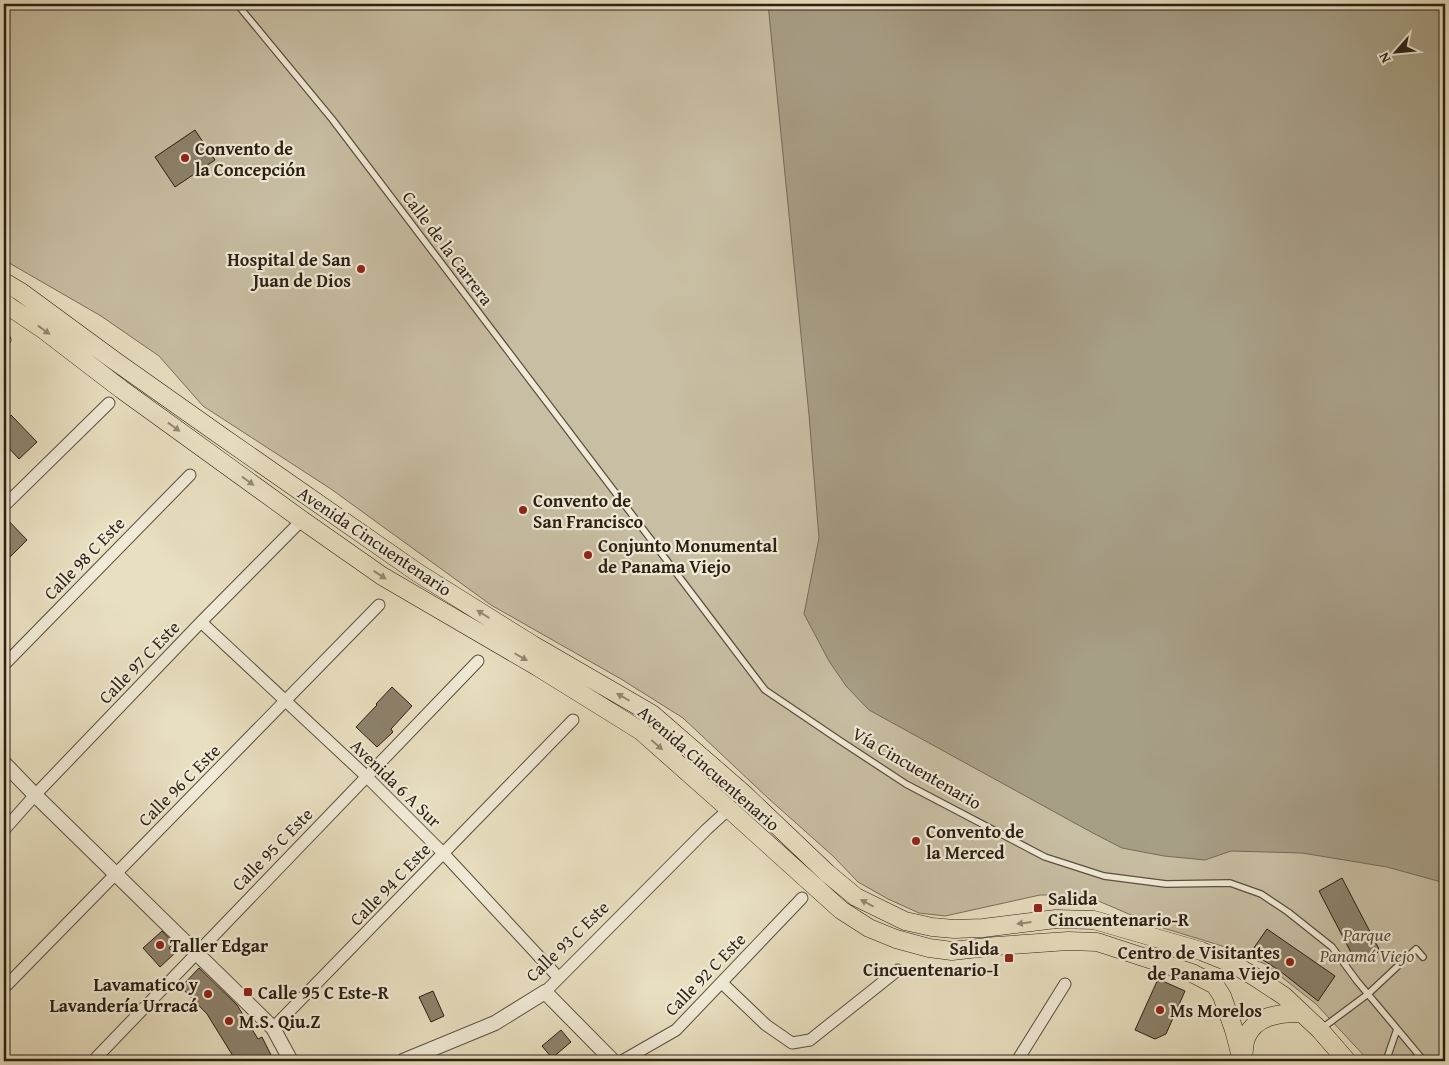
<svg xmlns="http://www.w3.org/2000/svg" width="1449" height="1065" font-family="'Gentium Book Plus',serif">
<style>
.green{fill:#c8bea3;stroke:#796e5c}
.water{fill:#a79e86;stroke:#756b58}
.building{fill:#8d836d;stroke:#2a1f14}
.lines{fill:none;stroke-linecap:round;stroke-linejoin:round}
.service-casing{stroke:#5a4f3f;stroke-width:8}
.minor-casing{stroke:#5a4f3f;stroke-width:13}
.tertiary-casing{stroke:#5a4f3f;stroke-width:16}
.primary-casing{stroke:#2a1f14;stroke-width:19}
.service{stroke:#f0ead6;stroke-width:5.5}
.minor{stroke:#f0ead6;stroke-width:11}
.tertiary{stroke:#f0ead6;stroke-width:14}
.primary{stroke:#e8dfc0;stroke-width:18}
.oneway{fill:#928973}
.poi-dot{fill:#8f2418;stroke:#f0ead6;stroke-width:2}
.labels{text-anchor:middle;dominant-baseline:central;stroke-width:4.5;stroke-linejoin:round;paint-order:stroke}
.poi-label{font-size:18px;font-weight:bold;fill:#2a1f14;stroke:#f0ead6;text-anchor:start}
.street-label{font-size:18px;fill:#2a1f14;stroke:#f0ead6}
.park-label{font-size:18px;font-style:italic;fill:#594f3f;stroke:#f0ead6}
</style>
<rect width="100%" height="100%" fill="#e8dfc0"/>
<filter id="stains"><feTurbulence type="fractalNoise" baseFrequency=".004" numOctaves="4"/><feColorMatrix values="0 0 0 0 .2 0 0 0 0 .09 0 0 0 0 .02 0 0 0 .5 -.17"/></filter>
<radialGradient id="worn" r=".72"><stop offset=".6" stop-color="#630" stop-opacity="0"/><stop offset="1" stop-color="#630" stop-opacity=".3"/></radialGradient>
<path class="green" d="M4 4H1445V1061H1369L1316 1004 1265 964 1222 946 1157 926 1089 897 1064 895H1040L945 916 919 913 888 899 858 882 833 856 769 799 683 718 621 679 491 605 331 489 203 406 159 356 101 316 4 260Z"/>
<path class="water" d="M768 4H1445V883L1387 867 1302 853 1231 851 1205 860 1164 856 1122 848 1091 832 869 710 846 686 829 661 804 614 819 538 809 415Z"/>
<path class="building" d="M195 130 215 160 175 187 155 157Z
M11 415 37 442 19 459 4 443V422Z
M4 516 27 540 4 563Z
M392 687 412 706 391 729 393 732 377 747 356 727 377 705 376 704Z
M1342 878 1380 951 1357 964 1319 891Z
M1267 929 1335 976 1318 1001 1280 971 1251 952Z
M162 931 174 944 169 948 174 954 160 967 143 948Z
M199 968 237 1005 258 1039 262 1037 272 1057 265 1061H236L207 1014 181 987Z
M1158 979 1185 991 1166 1034 1155 1039 1135 1030Z
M433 991 444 1016 431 1022 419 997Z
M561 1030 571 1042 552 1058 542 1046Z"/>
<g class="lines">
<g class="service-casing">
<path id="service" d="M237 4 332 119 765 690 839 740 906 784 1045 857 1104 876 1166 884 1230 883 1261 894 1288 912 1332 947 1357 981 1424 1061
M1321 1029 1368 994 1416 949 1423 957
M1386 1061 1397 1029"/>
</g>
<g class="minor-casing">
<path id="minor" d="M4 341 5 340
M4 506 109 403
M201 622 366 776 444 854 559 978
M4 665 190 475
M4 830 35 795 201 622 302 520
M722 983 766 1025 792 1043 810 1040 898 970
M4 988 379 605
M545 992 707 829 729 809
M273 1028 573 720
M93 1061 478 661
M622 1061 676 1030 802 898
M1017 1061 1065 984"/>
</g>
<g class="tertiary-casing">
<path id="tertiary" d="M4 763 35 795 273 1028 291 1061
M403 1061 495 1023 545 992 613 1061"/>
</g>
<g class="primary-casing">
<path id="primary" d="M4 282 21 292 115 361 224 438 418 573 533 645 652 714 743 793 827 873 856 897 905 921 932 927 954 929 983 928 1056 919 1094 920 1201 951 1233 964 1255 977 1284 996 1320 1030 1347 1061
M4 303 44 330 121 389 302 520 382 576 538 667 641 731 729 809 841 910 869 928 896 939 929 948 952 951 996 946 1068 941 1097 942 1192 973 1215 985 1222 996 1234 1030 1242 1061
M1243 1058C1244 1052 1244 1044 1246 1038 1255 1015 1280 1013 1301 1013"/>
</g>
<use href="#service" class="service"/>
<use href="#minor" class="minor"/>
<use href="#tertiary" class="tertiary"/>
<use href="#primary" class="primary"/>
</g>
<defs><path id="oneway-solid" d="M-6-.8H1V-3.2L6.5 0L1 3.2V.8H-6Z" transform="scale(1.25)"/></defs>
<g class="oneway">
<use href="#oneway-solid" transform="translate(44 330) rotate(36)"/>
<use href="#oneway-solid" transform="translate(174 427) rotate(36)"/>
<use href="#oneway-solid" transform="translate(248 481) rotate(36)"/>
<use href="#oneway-solid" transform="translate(380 575) rotate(33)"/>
<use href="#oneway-solid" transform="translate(483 614) rotate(-148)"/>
<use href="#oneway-solid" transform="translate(521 657) rotate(30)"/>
<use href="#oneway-solid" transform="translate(623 697) rotate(-150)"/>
<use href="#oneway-solid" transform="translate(657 745) rotate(41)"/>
<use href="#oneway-solid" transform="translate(867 903) rotate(-152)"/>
<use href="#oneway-solid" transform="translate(1024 923) rotate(173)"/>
</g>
<g class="poi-dot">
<circle cx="185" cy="158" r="5"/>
<circle cx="361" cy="269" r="5"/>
<circle cx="523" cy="510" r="5"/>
<circle cx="588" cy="555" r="5"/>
<circle cx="916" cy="841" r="5"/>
<rect x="1033" y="903" width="10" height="10" rx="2.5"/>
<circle cx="160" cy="945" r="5"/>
<rect x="1004" y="953" width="10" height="10" rx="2.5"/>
<circle cx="1290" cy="962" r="5"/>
<rect x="243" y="987" width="10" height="10" rx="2.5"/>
<circle cx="208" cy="994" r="5"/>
<circle cx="1160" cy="1010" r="5"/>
<circle cx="229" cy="1021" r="5"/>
</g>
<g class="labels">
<g class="poi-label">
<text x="195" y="148">Convento de<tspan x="195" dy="21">la Concepción</tspan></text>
<text x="351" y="259" text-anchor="end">Hospital de San<tspan x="351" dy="21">Juan de Dios</tspan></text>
<text x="533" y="500">Convento de<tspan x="533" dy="21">San Francisco</tspan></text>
<text x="598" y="545">Conjunto Monumental<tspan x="598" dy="21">de Panama Viejo</tspan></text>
<text x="926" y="831">Convento de<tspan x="926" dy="21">la Merced</tspan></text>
<text x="1048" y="898">Salida<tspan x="1048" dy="21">Cincuentenario-R</tspan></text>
<text x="170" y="945">Taller Edgar</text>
<text x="999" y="948" text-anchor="end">Salida<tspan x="999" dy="21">Cincuentenario-I</tspan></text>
<text x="1280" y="952" text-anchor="end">Centro de Visitantes<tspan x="1280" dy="21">de Panama Viejo</tspan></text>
<text x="198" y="984" text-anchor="end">Lavamatico y<tspan x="198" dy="21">Lavandería Urracá</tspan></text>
<text x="258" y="992">Calle 95 C Este-R</text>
<text x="1170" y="1010">Ms Morelos</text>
<text x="239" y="1021">M.S. Qiu.Z</text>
</g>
<g class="street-label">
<text transform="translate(448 248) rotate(53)">Calle de la Carrera</text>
<text transform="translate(375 541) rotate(34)">Avenida Cincuentenario</text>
<text transform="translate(84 558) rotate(-46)">Calle 98 C Este</text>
<text transform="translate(139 662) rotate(-46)">Calle 97 C Este</text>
<text transform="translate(709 768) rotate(41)">Avenida Cincuentenario</text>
<text transform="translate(917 768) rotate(30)">Vía Cincuentenario</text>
<text transform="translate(396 783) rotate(44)">Avenida 6 A Sur</text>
<text transform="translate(179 785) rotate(-45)">Calle 96 C Este</text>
<text transform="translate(272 849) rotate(-46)">Calle 95 C Este</text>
<text transform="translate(390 884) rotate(-46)">Calle 94 C Este</text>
<text transform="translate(567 941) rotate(-44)">Calle 93 C Este</text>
<text transform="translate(705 974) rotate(-46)">Calle 92 C Este</text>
</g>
<g class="park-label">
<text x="1367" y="934">Parque<tspan x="1367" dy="21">Panamá Viejo</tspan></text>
</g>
</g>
<rect width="1449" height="1065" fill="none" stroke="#e8dfc0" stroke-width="20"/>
<rect x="5" y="5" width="1439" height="1055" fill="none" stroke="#2a1f14" stroke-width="2.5"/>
<rect x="10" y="10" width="1429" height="1045" fill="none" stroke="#2a1f14"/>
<g transform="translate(1396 52) rotate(243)" stroke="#f0ead6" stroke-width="4" paint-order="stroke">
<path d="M0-4L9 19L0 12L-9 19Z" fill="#2a1f14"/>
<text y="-8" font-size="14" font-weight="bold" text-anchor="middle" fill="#2a1f14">N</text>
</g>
<rect width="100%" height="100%" filter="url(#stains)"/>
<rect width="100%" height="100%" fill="url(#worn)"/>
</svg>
